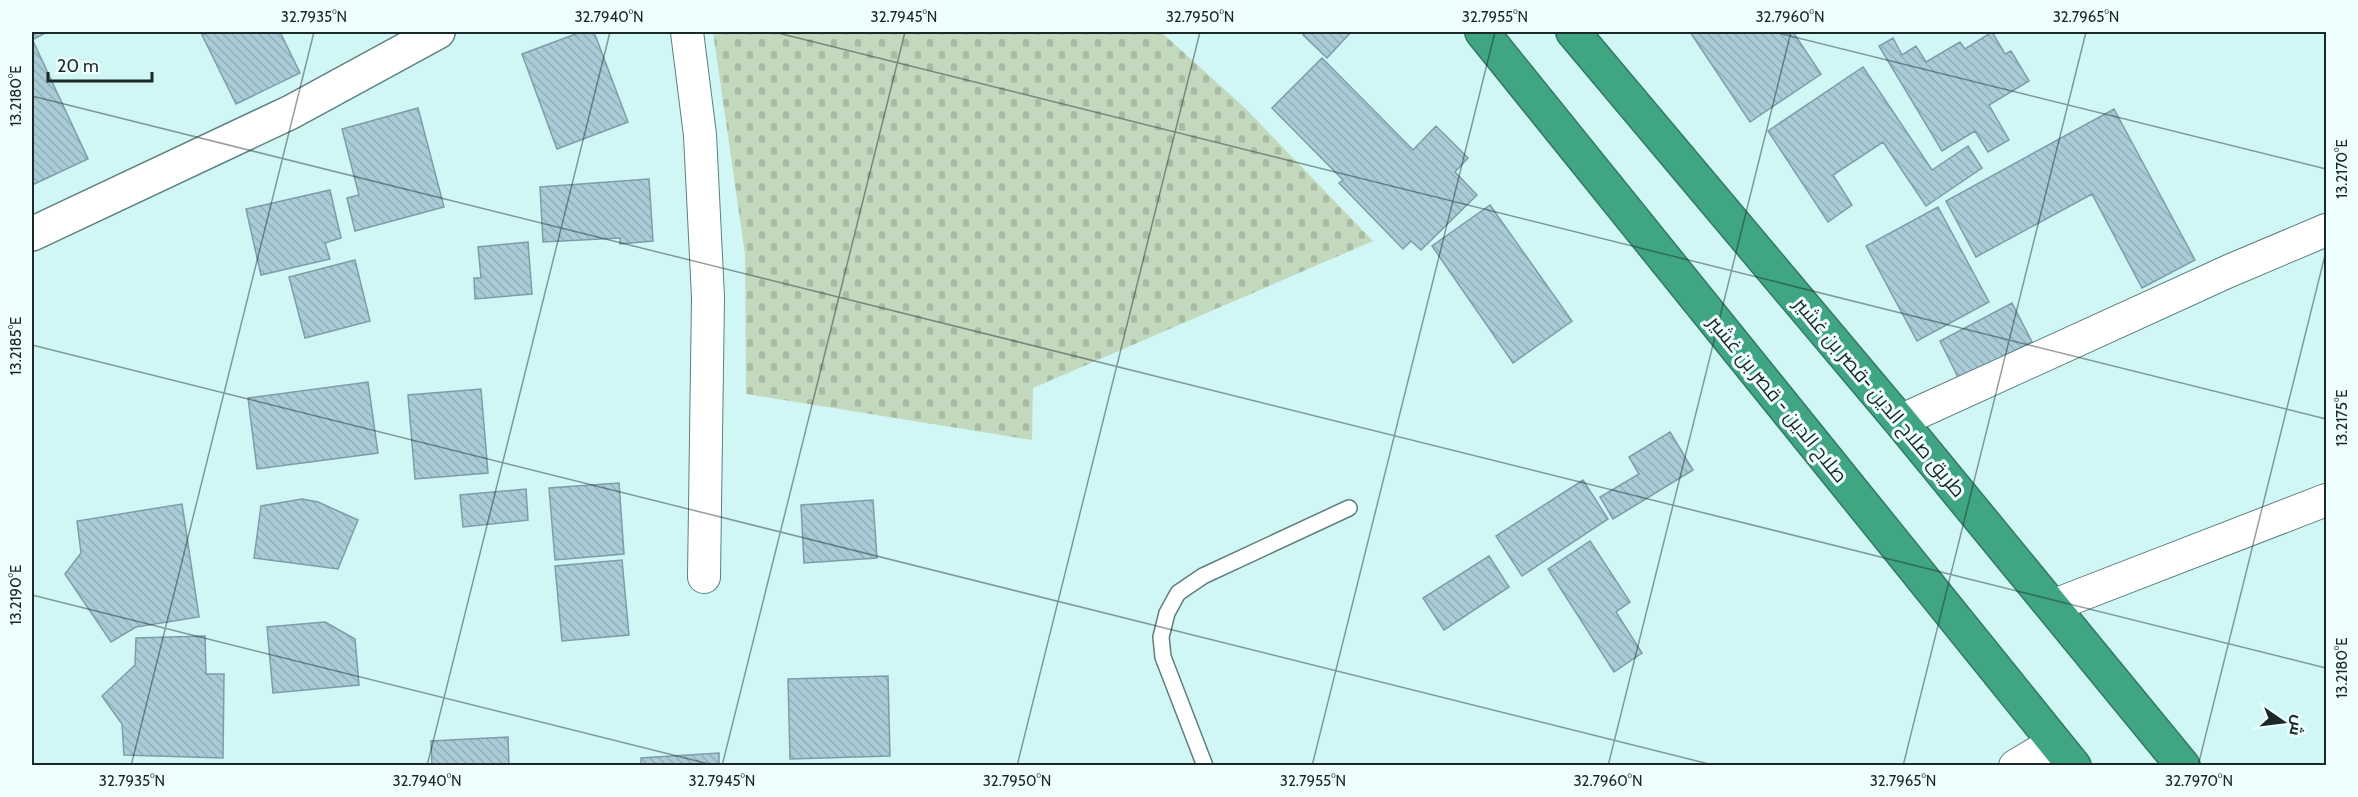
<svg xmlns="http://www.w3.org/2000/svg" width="2358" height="797" font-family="Cabin,Cairo,sans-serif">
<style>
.cemetery{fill:url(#cemetery-stones)}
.building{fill:url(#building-back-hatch);stroke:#7d9da8;stroke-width:1.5}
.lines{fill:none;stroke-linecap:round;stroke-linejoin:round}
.lane-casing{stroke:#5d807f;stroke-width:18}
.street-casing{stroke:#5d807f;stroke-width:34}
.secondary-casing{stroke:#5d807f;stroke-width:36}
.highway-casing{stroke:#327a62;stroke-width:36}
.lane{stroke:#fff;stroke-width:15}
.street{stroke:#fff;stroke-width:32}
.secondary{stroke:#fff;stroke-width:33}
.highway{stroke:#3fa582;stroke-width:33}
.ticks{fill:none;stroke:#1a2928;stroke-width:1.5;stroke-opacity:0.45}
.labels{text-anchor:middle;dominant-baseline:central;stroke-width:6;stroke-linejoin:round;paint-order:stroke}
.street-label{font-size:20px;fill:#1a2928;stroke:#effefe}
.neatline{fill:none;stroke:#1a2928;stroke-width:2}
.ticks-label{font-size:15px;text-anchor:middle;fill:#1a2928}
</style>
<defs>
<pattern id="cemetery-stones" width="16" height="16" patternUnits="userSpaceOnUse" patternTransform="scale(1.5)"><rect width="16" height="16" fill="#c3d9be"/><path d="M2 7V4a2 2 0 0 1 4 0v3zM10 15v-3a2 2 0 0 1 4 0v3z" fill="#a7baa3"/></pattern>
<pattern id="building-back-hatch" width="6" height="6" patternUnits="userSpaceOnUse" patternTransform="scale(1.5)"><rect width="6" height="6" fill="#aaccd7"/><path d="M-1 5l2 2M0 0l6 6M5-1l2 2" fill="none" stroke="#92afb9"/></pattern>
</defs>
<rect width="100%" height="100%" fill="#d0f6f5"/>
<path class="cemetery" d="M713 32H1161L1245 108 1373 241 1033 388 1032 440 746 394 745 254Z"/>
<path class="building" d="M32 32H47L32 40Z
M210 32H280L300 73 236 104 202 35Z
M581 32H594L628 122 557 149 522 54Z
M1306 32H1351L1327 58 1303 35Z
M1690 32H1793L1821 74 1750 122Z
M1992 32 2005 54 2011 51 2029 81 1989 105 2009 140 1988 152 1975 131 1942 151 1879 46 1893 38 1902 55 1916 46 1926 62 1960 42 1965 49Z
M34 43 88 159 32 185V45Z
M1322 58 1413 150 1436 126 1468 158 1455 172 1477 195 1421 250 1411 241 1403 249 1339 183 1343 180 1272 108Z
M1863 67 1932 170 1968 146 1982 168 1926 206 1883 142 1833 175 1852 205 1828 222 1768 131Z
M418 108 444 207 355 231 347 198 359 195 342 129Z
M2114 109 2195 260 2142 288 2092 194 1976 257 1946 201Z
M649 179 653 241 620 244V238L543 242 540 187Z
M330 190 341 238 325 243 330 259 261 275 246 209Z
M1490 205 1572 321 1513 363 1432 246Z
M1938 207 1989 302 1917 341 1866 246Z
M528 242 532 294 475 299 474 278H481L478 247Z
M355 260 370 321 305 338 289 277Z
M2012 303 2032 342 1959 379 1940 341Z
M368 382 378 453 257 469 248 398Z
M481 389 488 473 415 479 408 395Z
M1670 432 1693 470 1613 519 1600 497 1639 474 1629 457Z
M1583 480 1608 519 1522 576 1496 536Z
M619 483 624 554 555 560 549 488Z
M526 489 528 520 463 527 460 495Z
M302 499 318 502 358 520 338 569 254 558 261 506Z
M873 500 877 558 804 563 801 505Z
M182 504 199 617 136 627 111 642 65 574 81 553 77 521Z
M1590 541 1630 602 1616 612 1642 653 1614 672 1548 569Z
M1489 556 1509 587 1444 630 1423 598Z
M622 560 629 635 562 641 555 566Z
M325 622 355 639 359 685 273 693 267 627Z
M205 636 206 674H224L223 758 124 755 122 724 102 696 135 665 136 638Z
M888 676 890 756 790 759 788 679Z
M508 737 509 766H432L431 741Z
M719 753V766H641V758Z"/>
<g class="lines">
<g class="lane-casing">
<path id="lane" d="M1205 766 1163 657 1161 637 1167 613 1178 593 1203 576 1349 508"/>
</g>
<g class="street-casing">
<path id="street" d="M687 32 700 135 708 297 704 577
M1900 421 2229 271 2326 230
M2052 606 2326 500
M2015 766 2055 742"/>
</g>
<g class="secondary-casing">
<path id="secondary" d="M32 234 291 112 438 32"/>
</g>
<g class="highway-casing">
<path id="highway" d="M1482 32 2074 766
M1573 32 1900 421 2183 766"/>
</g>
<use href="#lane" class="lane"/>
<use href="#street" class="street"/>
<use href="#secondary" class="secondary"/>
<use href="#highway" class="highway"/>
</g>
<path class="ticks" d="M774 32 2326 419M1774 32 2326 169M32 96 2326 668M32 345 1717 766M32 595 717 766M131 766 314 32M427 766 610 32M722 766 905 32M1017 766 1200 32M1312 766 1495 32M1608 766 1791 32M1903 766 2086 32M2198 766 2326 251"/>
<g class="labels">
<g class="street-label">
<text transform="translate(1880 397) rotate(50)">طريق صلاح الدين -قصر بن غشير</text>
<text transform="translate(1778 399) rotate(51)">صلاح الدين - قصر بن غشير</text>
</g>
</g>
<rect width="2358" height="797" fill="none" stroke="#effefe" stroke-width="66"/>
<g transform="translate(2283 722) rotate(104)" stroke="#effefe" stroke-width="4.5" paint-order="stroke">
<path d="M0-4.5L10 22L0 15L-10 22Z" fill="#1a2928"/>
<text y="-9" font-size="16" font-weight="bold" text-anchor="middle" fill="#1a2928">ش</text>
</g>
<path d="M48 72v9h104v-9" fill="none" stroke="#1a2928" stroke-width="3"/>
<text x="57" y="72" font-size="18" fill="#1a2928" stroke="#effefe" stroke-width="4.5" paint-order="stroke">20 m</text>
<rect x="33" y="33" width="2292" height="731" class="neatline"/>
<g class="ticks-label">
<text x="314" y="22">32.7935°N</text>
<text x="609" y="22">32.7940°N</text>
<text x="904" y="22">32.7945°N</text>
<text x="1200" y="22">32.7950°N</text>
<text x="1495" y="22">32.7955°N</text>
<text x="1790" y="22">32.7960°N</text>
<text x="2086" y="22">32.7965°N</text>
<text transform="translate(16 96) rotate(-90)" y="5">13.2180°E</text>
<text transform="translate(2342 169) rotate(-90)" y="5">13.2170°E</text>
<text transform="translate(16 346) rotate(-90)" y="5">13.2185°E</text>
<text transform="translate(2342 418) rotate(-90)" y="5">13.2175°E</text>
<text transform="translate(16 595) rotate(-90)" y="5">13.2190°E</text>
<text transform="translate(2342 668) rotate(-90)" y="5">13.2180°E</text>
<text x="132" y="786">32.7935°N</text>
<text x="427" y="786">32.7940°N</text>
<text x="722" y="786">32.7945°N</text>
<text x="1017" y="786">32.7950°N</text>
<text x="1313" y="786">32.7955°N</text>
<text x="1608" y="786">32.7960°N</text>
<text x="1903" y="786">32.7965°N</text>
<text x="2199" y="786">32.7970°N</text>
</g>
</svg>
